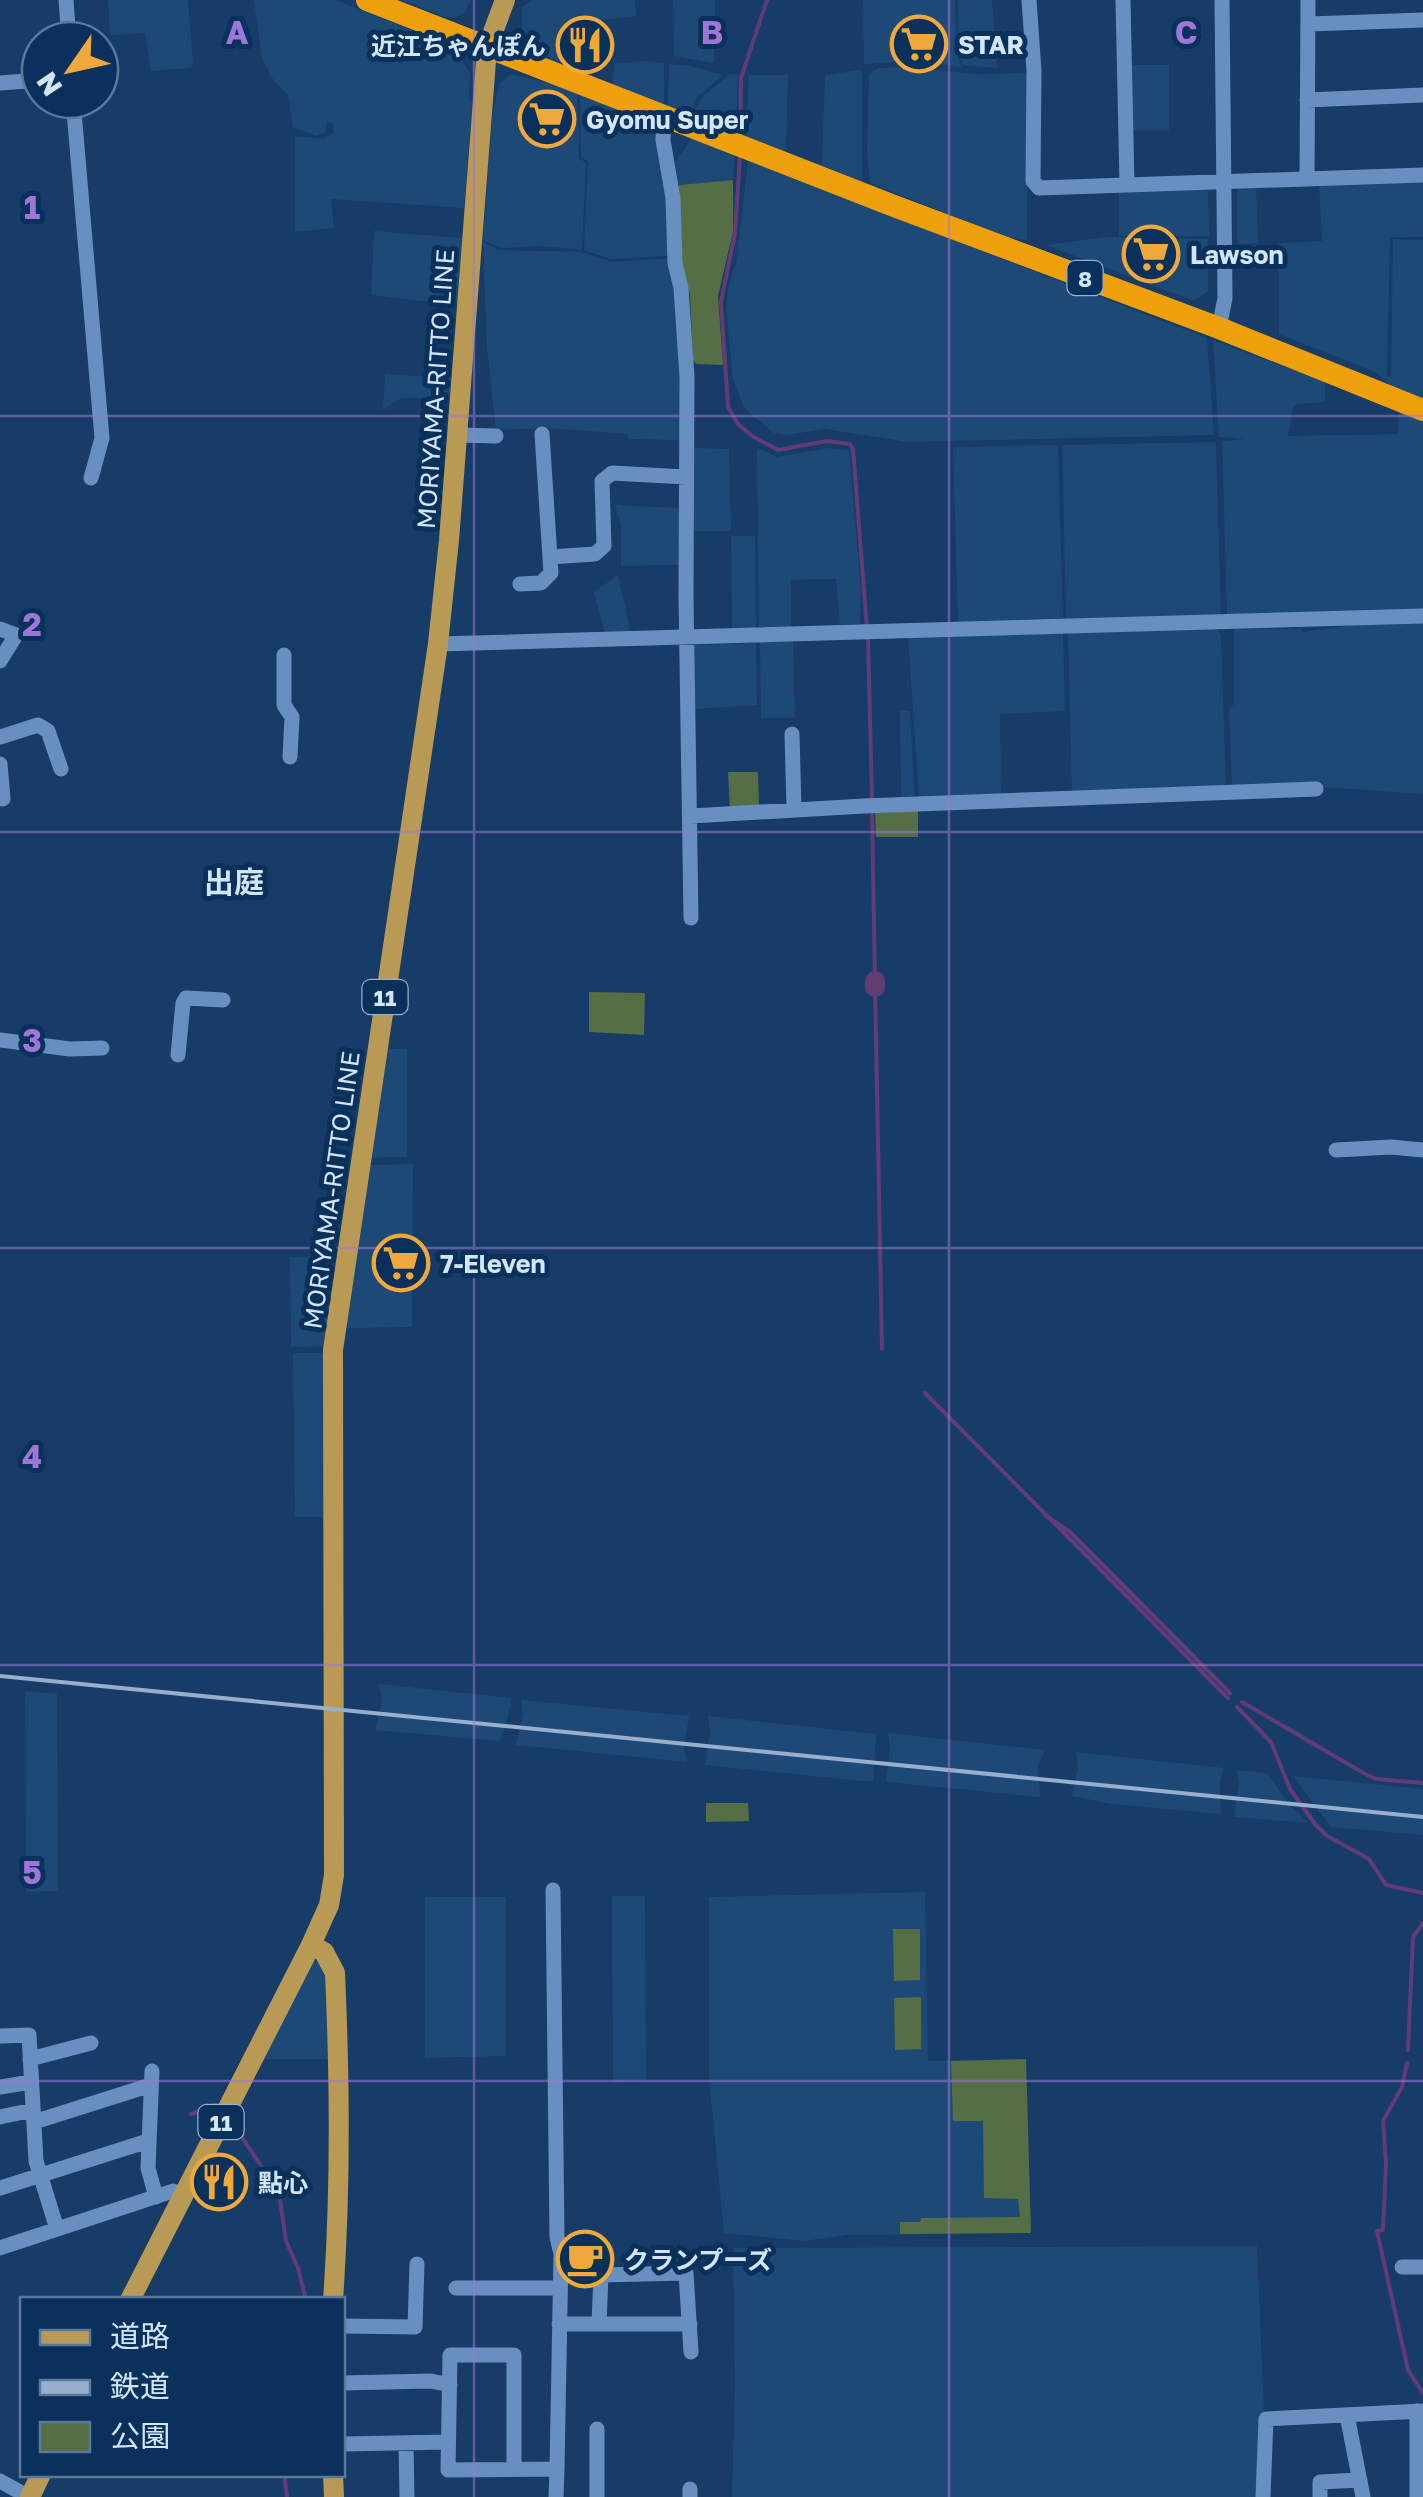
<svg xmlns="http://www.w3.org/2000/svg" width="1423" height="2497" font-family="'Golos Text','Noto Sans JP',sans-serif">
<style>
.built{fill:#1d4977}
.green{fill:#556e46}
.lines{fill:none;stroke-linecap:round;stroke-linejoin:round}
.stream{stroke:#633c76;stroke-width:4}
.river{stroke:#633c76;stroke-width:20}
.minor{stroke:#6790c1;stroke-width:15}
.major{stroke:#b89a54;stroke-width:20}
.highway{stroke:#eea00c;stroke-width:22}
.rail{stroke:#98afcb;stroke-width:4}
.grid{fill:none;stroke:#9f76d7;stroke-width:2.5;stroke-opacity:0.55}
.labels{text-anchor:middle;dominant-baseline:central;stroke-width:10;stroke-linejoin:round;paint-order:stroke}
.shield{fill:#09315b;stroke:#97afca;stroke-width:2.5}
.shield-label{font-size:22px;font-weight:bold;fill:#d4e5fa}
.poi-label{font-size:25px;font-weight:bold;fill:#d4e5fa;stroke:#09315b;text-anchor:start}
.street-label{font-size:25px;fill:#d4e5fa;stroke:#09315b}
.quarter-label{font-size:30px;font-weight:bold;fill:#d4e5fa;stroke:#09315b}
.grid-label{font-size:32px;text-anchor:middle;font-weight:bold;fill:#9f76d7;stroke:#09315b;stroke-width:10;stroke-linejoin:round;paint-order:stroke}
</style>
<rect width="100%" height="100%" fill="#163c67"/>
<path class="built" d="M108 0H188L193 64 191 68 151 71 145 33 110 35Z
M254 0H336L453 47 470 73 469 100 472 104 464 208 331 199 334 228 295 232V136L323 139 333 133V124L327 121 326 132 317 136 293 127 288 95 271 77 262 58Z
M401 0H471L466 11 456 18 442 16Z
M532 0H635L636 16 592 21 596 59 562 63 522 47V7Z
M673 0H715L714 63 674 56Z
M863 0H955L957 56 962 67 911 61 864 64Z
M958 0H992L997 68 963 65 959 56Z
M644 61 664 63V105L613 85 614 64Z
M669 64 691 66 723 75 697 97 691 114 668 106Z
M1130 65H1169V130H1130Z
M910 67 976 74 1028 73 1027 240 1005 237 870 183 867 152 869 74 878 68Z
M860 70 862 72V182L822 165 825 75Z
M510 74 577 90 579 159 586 162 582 250 540 246 502 248 483 240 492 117 499 84Z
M730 74H738L736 132 698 117 695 110 703 96Z
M749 75H788L786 152 746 136Z
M580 91 660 121 669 199 670 256 610 259 584 250 588 161 581 158Z
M693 137 735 154 733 180 679 185 675 162Z
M748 161 1207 338 1214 435 908 442 825 429 786 435 774 433 744 408 733 379 726 309 728 288 736 263Z
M1423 182V237H1390L1387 376 1391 377 1393 239 1423 240V398L1391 386 1375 372 1279 334V243L1322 241 1319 184Z
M1256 186 1258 243 1237 244V190L1241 187Z
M1208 189 1209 236H1119V192Z
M374 231 462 238 457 305 371 295Z
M1106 237 1208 239V291L1194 301 1046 245Z
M483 242 498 250 581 252 612 262 670 258 679 311 681 440 628 439V434L548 428 496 430 487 348Z
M1213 340 1325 382V402L1297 404 1293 408 1288 436 1398 434 1399 412 1423 421V610L1227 616 1222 441 1245 439 1219 437Z
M385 374 451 378 450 398H401L383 410Z
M1216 442 1221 616 1066 618 1062 445Z
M1058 445 1063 618 958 622 953 447Z
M692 448 729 449 731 531H691Z
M757 448 777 457 828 448 849 450 861 589 860 624 840 625 836 579 791 580V627L759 628Z
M615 505 679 508V565L621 566V526Z
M731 536H755L756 628 732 629Z
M618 575 631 633 605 634 594 592Z
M1423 623V794L1307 786 1232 788 1229 709 1234 704V629H1302V632L1351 625Z
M1216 629 1221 635 1226 788 1072 794 1068 633Z
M1063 633 1065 711 1000 714 1001 797 919 800 908 636Z
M793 640 795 718H761L760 642Z
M756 643 757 705 694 709 692 645Z
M900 711H910L915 800 901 801Z
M387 1049H407V1157L371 1158Z
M413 1164 412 1327 346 1328 369 1165Z
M335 1256 324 1346 291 1347 290 1257Z
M293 1353H324L323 1517H295Z
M379 1684 512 1698 505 1729 499 1741 375 1730 382 1700Z
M25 1691 57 1694 58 1891 26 1892Z
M521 1700 689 1716 684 1747 687 1762 516 1745 523 1714Z
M708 1716 876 1734 873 1782 705 1765 710 1733Z
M888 1733 1045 1750 1038 1765 1040 1797 886 1782 890 1749Z
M1076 1752 1224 1768 1220 1781 1221 1814 1112 1804 1072 1796 1078 1769Z
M1237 1770 1267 1773 1292 1808 1309 1823 1234 1817 1239 1784Z
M1293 1776 1423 1789V1835L1331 1827Z
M925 1892 928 2061 1026 2059 1031 2233 847 2235 803 2241 724 2233 709 2078V1897Z
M612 1896H645L646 2080 613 2082Z
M425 1897H506V2056L425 2058Z
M318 1960 328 1969 331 2059H263L314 1962Z
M1257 2246 1265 2434 1263 2497H732L735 2383 733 2248Z"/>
<path class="green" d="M733 180V232L718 296 723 365 696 364 693 360 690 295 682 263 679 185Z
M728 772H758L759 807 730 809Z
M918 809V837H876L875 811Z
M589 992 645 993 644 1035 589 1032Z
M706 1803H748L749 1821 706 1822Z
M893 1929H920V1980L894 1981Z
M921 1997V2049L895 2050 894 1998Z
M1026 2059 1031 2233 900 2234V2222H920L921 2218 1020 2217 1018 2199 984 2198 983 2121H953L951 2061Z"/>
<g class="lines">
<path class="stream" d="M740 136 741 78 767 0
M740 155 735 233 721 302 728 407 738 424 752 436 778 450 827 441 850 444 853 449 867 629
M868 638 872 799
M872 808 875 981
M875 987 882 1349
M925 1393 1228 1698
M1045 1515 1070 1532 1230 1693
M1242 1702 1367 1775 1376 1779 1423 1783
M1237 1707 1271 1742 1290 1789 1315 1824 1327 1836 1369 1859 1386 1885 1423 1893
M1408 2050 1413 1937 1423 1923
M1407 2063 1402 2087 1383 2121 1386 2164 1383 2230 1377 2231 1408 2370 1423 2393
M191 2114 216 2105
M232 2122 279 2193 286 2241 298 2268 306 2300
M284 2474 287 2497"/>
<path class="river" d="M875 981V987"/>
<path class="minor" d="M66 0 69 40
M1029 0 1034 71 1033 181 1039 188 1423 175
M1123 0 1127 184
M1309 24 1423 20
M0 83 40 80
M73 100 102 438 91 478
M1307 100 1423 95
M664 115 663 140 673 198 675 263 681 288 687 377 686 596 691 918
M1307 179 1308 0
M1219 328 1225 298 1222 0
M456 435 496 436
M550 557 595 554 604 546 602 481 612 473 686 477
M520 584 541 583 551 573 542 434
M0 629 16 635 0 661
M438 644 1423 616
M284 655V705L292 717 290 757
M792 734 794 810
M0 737 38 725 48 731 61 769
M0 764 3 799
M691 816 864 806 1316 789
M0 1040 70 1049 102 1048
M178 1055 183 1003 186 998 223 1000
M1336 1150 1391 1147 1423 1150
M553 1890 557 2237 561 2254 557 2469
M0 2036 29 2035 36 2161 57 2229
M30 2059 91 2043
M152 2071 148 2168 156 2197
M0 2087 31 2082
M0 2117 33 2110
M34 2122 151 2085
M0 2188 148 2141
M0 2248 173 2191 184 2195
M1402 2267H1423
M456 2288H560
M559 2324H690
M599 2324 601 2275 686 2273 691 2352
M342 2326 415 2327 417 2264
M342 2383 431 2381 450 2385
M1417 2411V2497
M1347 2415 1363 2497
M597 2429V2497
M406 2443 407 2497
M342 2444 448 2442
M514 2469V2355H450L448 2470 557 2469 556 2497
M0 2481 29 2497
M690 2497V2489
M1263 2497 1266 2419 1423 2411
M1320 2497V2482L1360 2480"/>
<path class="major" d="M311 1945 324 1952 335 1973C340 2083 341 2190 333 2300
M130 2300 311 1945 329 1905 334 1875 333 1350 438 644 449 540 487 48 505 0
M333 2474 334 2497
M30 2497 41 2474"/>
<path class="highway" d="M367 0 894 206 1219 328 1423 410"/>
<path class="rail" d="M0 1676 1423 1817"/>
</g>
<path class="grid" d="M474 0V2497M949 0V2497M0 416H1423M0 832H1423M0 1248H1423M0 1665H1423M0 2081H1423"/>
<defs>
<g id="supermarket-ring" transform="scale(2.875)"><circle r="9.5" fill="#09315b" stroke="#eea83c" stroke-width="1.5"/><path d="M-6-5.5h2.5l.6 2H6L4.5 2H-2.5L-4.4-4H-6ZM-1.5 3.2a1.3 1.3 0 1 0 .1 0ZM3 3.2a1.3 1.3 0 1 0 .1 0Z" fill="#eea83c"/></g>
<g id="restaurant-ring" transform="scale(2.875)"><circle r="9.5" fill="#09315b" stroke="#eea83c" stroke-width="1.5"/><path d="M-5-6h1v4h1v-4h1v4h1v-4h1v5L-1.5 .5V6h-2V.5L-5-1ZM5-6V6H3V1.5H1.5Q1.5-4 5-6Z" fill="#eea83c"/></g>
<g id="cafe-ring" transform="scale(2.875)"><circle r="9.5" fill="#09315b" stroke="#eea83c" stroke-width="1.5"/><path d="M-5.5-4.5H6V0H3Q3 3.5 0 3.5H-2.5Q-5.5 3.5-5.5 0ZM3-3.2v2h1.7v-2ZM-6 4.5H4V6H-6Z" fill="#eea83c"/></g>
</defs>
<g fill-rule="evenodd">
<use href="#supermarket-ring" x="919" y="44"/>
<use href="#restaurant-ring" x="585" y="45"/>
<use href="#supermarket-ring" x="547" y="119"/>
<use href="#supermarket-ring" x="1151" y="254"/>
<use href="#supermarket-ring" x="401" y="1263"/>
<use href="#restaurant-ring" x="219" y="2182"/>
<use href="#cafe-ring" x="585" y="2259"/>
</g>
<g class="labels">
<g class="shield">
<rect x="1067.5" y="261" width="35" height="34" rx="8"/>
<rect x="362.5" y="980" width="45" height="34" rx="8"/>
<rect x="198.5" y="2105" width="45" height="34" rx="8"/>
</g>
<g class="shield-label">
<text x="1085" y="278">8</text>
<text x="385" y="997">11</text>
<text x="221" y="2122">11</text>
</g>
<g class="poi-label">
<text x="958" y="44">STAR</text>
<text x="546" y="45" text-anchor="end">近江ちゃんぽん</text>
<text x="586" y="119">Gyomu Super</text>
<text x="1190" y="254">Lawson</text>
<text x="440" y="1263">7-Eleven</text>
<text x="258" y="2182">點心</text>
<text x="624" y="2259">クランプーズ</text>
</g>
<g class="street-label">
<text transform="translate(435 389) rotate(-86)">MORIYAMA-RITTO LINE</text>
<text transform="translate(331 1190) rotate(-82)">MORIYAMA-RITTO LINE</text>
</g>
<g class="quarter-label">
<text x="234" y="882">出庭</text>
</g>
</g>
<g class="grid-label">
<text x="237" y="44">A</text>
<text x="712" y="44">B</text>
<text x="1186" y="44">C</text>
<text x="32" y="219">1</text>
<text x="32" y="636">2</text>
<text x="32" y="1052">3</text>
<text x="32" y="1468">4</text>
<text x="32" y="1884">5</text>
</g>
<rect x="20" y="2297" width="325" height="180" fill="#09315b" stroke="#5a799b" stroke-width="2.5"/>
<rect x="40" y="2330" width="50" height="15" fill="#b89a54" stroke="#5a799b" stroke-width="2.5"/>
<text x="110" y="2347" font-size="30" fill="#d4e5fa">道路</text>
<rect x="40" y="2380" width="50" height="15" fill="#98afcb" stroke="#5a799b" stroke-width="2.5"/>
<text x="110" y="2397" font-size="30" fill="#d4e5fa">鉄道</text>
<rect x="40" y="2422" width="50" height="30" fill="#556e46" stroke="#5a799b" stroke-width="2.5"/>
<text x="110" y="2447" font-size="30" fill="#d4e5fa">公園</text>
<g transform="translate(70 70) rotate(236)"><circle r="48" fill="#09315b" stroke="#5a799b" stroke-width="2.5"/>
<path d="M0-8L18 38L0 25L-18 38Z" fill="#eea83c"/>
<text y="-15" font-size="28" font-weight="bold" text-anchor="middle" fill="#d4e5fa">N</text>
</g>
</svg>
